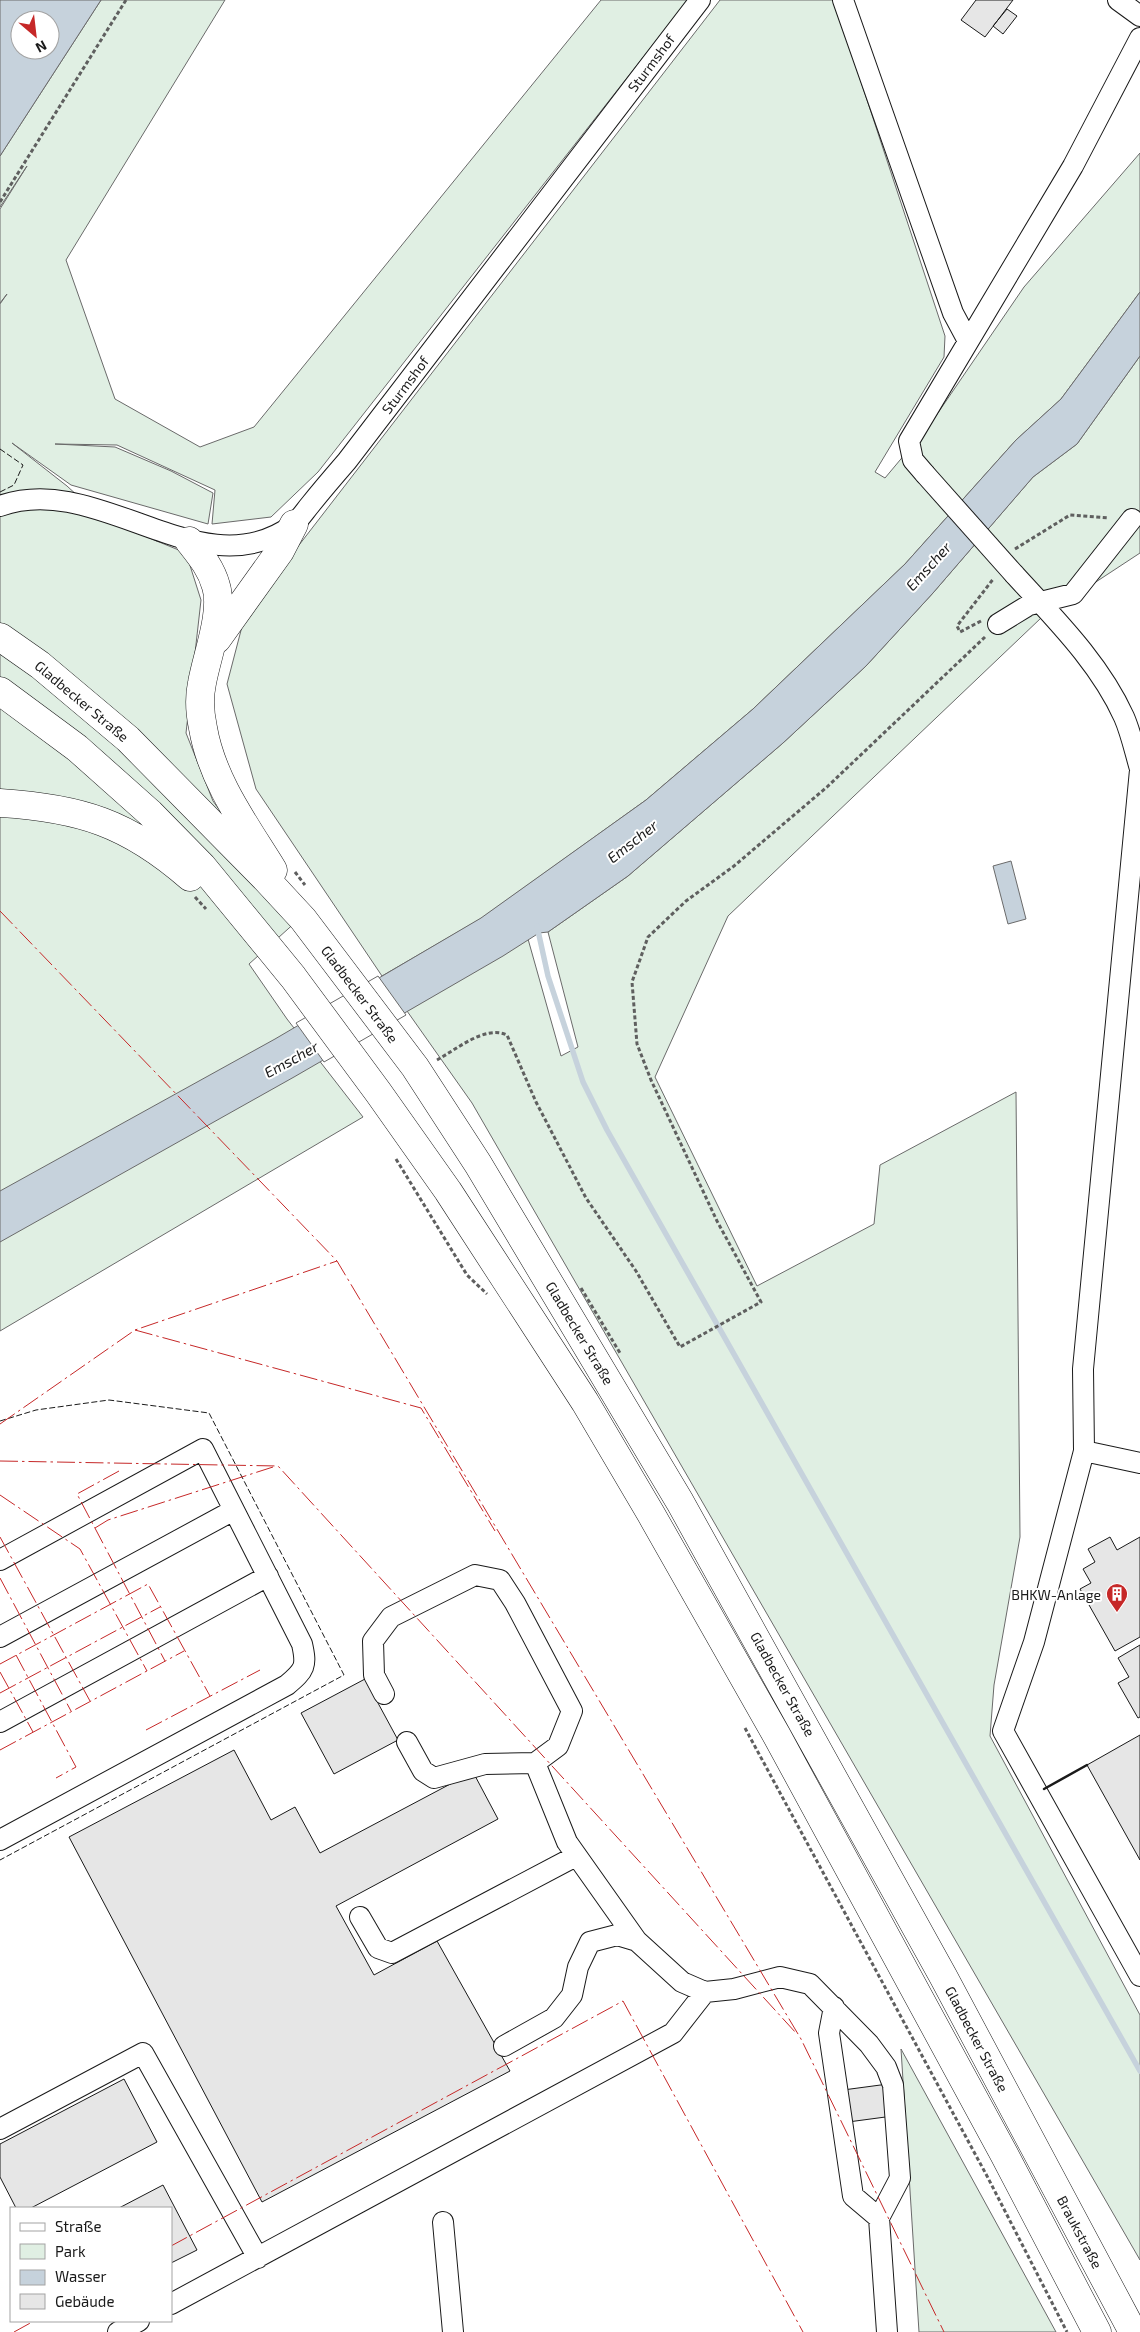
<svg xmlns="http://www.w3.org/2000/svg" width="1140" height="2332" font-family="'Exo 2',sans-serif">
<style>
.green{fill:#e0efe3;stroke:#6a6a6a}
.water{fill:#c6d2dc;stroke:#6a6a6a;fill-rule:evenodd}
.pier{fill:#fff;stroke:#6a6a6a}
.lines{fill:none;stroke-linecap:round;stroke-linejoin:round}
.stream{stroke:#c6d2dc;stroke-width:5.5}
.building{fill:#e6e6e6;stroke:#1a1a1a}
.minor-casing{stroke:#1a1a1a;stroke-width:22}
.highway-casing{stroke:#1a1a1a;stroke-width:29}
.path{stroke:#5f5f5f;stroke-width:3;stroke-dasharray:4 2.5;stroke-linecap:butt}
.minor{stroke:#fff;stroke-width:20}
.highway{stroke:#fff;stroke-width:28}
.minor-bridge-casing{stroke:#1a1a1a;stroke-width:22;stroke-linecap:butt}
.minor-bridge{stroke:#fff;stroke-width:20}
.fence{stroke:#1a1a1a;stroke-width:1;stroke-dasharray:6 2.5;stroke-linecap:butt}
.wall{stroke:#1a1a1a;stroke-width:2.5}
.power{stroke:#c62828;stroke-width:1;stroke-dasharray:18 4 2.5 4;stroke-linecap:butt}
.labels{text-anchor:middle;dominant-baseline:central;stroke-width:4;stroke-linejoin:round;paint-order:stroke}
.street-label{font-size:14px;fill:#1a1a1a;stroke:#fff}
.poi-label{font-size:14px;fill:#1a1a1a;stroke:#fff;text-anchor:end}
.water-label{font-size:15px;font-style:italic;fill:#1a1a1a;stroke:#fff}
</style>
<rect width="100%" height="100%" fill="#fff"/>
<path class="green" d="M101 0H225L66 260 115 399 200 447 254 427 601 0H688L318 472 271 517 212 524 215 490 117 445 55 444 115 447 171 471 213 493 208 524 71 485 12 443 67 486 103 519 186 553 201 600 186 733 213 801 298 920 249 964 287 1019 363 1117 0 1331V304L7 294 0 303V209L27 166 0 207V156Z
M720 0H834L945 336 944 357 875 472 885 478 931 423 1024 287 1140 153V292L1061 399 1016 440 905 564 753 709 646 800 482 918 382 976 256 789 227 684 245 615Z
M1140 356V553L1041 618 728 916 655 1077 757 1286 874 1224 880 1165 1016 1092 1020 1537 994 1685 990 1736 1140 2015V2260L472 1103 407 1011 528 939 561 1056 578 1047 548 932 628 876 783 743 866 666 933 593 1033 477 1077 444Z
M901 2049 1056 2332H919Z"/>
<path class="water" d="M0 0H101L0 156ZM20 20H50V50H20Z
M1140 292V356L1077 444 1033 477 933 593 866 666 783 743 628 876 548 932 539 933 503 956 294 1077 0 1242V1191L275 1039 481 918 646 800 753 709 905 564 1016 440 1061 399Z
M1011 861 1026 919 1008 924 993 866Z"/>
<path class="pier" d="M378 976 406 1015 324 1062 296 1023Z"/>
<g class="lines">
<path class="stream" d="M537 926 548 976 583 1082 607 1130 1140 2071"/>
</g>
<path class="building" d="M976 0H1013L985 37 961 20Z
M1007 9 1017 16 1003 34 993 26Z
M1110 1537 1117 1550 1140 1537V1637L1115 1651 1080 1589 1091 1583 1083 1569 1095 1562 1088 1549Z
M1140 1645V1717L1138 1718 1118 1683 1129 1677 1118 1658Z
M365 1679 398 1740 334 1774 301 1713Z
M1140 1735V1860L1087 1765Z
M234 1750 271 1820 295 1807 320 1853 473 1772 498 1819 336 1906 374 1975 437 1941 510 2071 262 2202 69 1837Z
M124 2079 157 2142 31 2208H16L0 2177V2144Z
M888 2084 893 2116 848 2122 843 2090Z
M163 2185 197 2250 171 2263V2208H119Z"/>
<g class="lines">
<g class="minor-casing">
<path id="minor" d="M843 0 953 313 968 341
M1118 0 1140 16
M925 474 913 460 909 441 1073 166 1140 38
M0 506C99 470 201 592 293 525 299 520 305 511 310 505 322 490 334 476 347 461L700 0
M1014 574C1054 618 1099 662 1124 717 1131 733 1135 752 1140 769
M998 624 1029 605 1073 594 1132 519
M1140 770 1083 1369 1084 1451 1140 1463
M1084 1451 1034 1642 1003 1731 1140 1976
M0 1560 203 1449 302 1644C307 1666 305 1670 287 1685L0 1840
M0 1637 234 1510
M384 1694 374 1675 373 1641 391 1617 475 1575 500 1580 515 1603 572 1711 558 1746 535 1763 567 1842 637 1941 682 1982 705 1992
M0 1722 268 1576
M407 1742 423 1771 434 1778 485 1764 535 1763
M360 1917 378 1948 392 1953 576 1856
M834 2007 829 2033 853 2196 879 2218
M504 2046 554 2018 572 1995 578 1967 590 1942 617 1935 637 1941
M0 2129 143 2053 258 2258
M443 2222 453 2332
M171 2304 673 2033 705 1992 734 1989 780 1977 810 1984 869 2044 886 2067 893 2085 900 2178 879 2218 887 2332
M118 2332 139 2321"/>
</g>
<g class="highway-casing">
<path id="highway" d="M189 541C200 555 211 568 216 586 224 612 207 655 202 683 199 697 200 714 203 728 212 781 246 826 273 870
M0 637 40 665 128 739 265 878 303 919 415 1067 478 1164 680 1502 943 1976 1133 2332
M217 639 280 551 294 524
M0 691 77 748 150 813 202 866 293 977 378 1092 448 1191 585 1402 651 1514 777 1736 1004 2154 1097 2332
M0 803C80 808 128 823 190 877"/>
</g>
<path class="path" d="M0 202 126 0
M1015 549 1070 515 1109 518
M981 621 960 632 957 626 994 578
M295 872 305 885
M195 897 206 909
M437 1060C457 1049 485 1025 507 1035L536 1102 586 1198 636 1271 680 1347 761 1302 717 1221 651 1080 637 1044 632 982 648 937 686 901 734 866 827 787 985 637
M396 1159 467 1275 487 1294
M581 1288 620 1353
M745 1728 987 2176 1067 2332"/>
<use href="#minor" class="minor"/>
<use href="#highway" class="highway"/>
<g class="minor-bridge-casing">
<path id="minor-bridge" d="M925 474 1014 574"/>
</g>
<use href="#minor-bridge" class="minor-bridge"/>
<path class="fence" d="M0 449 23 465 14 485 0 492
M0 1421 36 1410 109 1400 209 1413 344 1675 0 1860"/>
<path class="wall" d="M1044 1789 1087 1765"/>
<path class="power" d="M0 911 337 1261 801 2039 944 2332
M135 1330 421 1408 495 1531
M0 1424 135 1330 337 1261
M0 1461 278 1466 796 2033
M119 1471 77 1494 165 1661
M0 1495 80 1549 147 1671
M95 1528 108 1520 273 1467
M0 1537 90 1701
M0 1578 71 1711
M16 1655 76 1767 56 1778
M0 1664 148 1584 210 1696
M0 1672 33 1732
M0 1693 160 1607
M146 1730 260 1670
M0 1750 184 1651
M171 2246 623 2001 803 2332
M14 2332 34 2321"/>
</g>
<defs>
<g id="building-pin" transform="scale(1.125)"><path d="M0 17L-7.5 6A9.5 9.5 0 1 1 7.5 6Z" fill="#c62828" stroke="#fff"/><path d="M-4-6H4V6H1V3H-1V6H-4ZM-2.5-4.3h1.7v1.8h-1.7ZM.8-4.3h1.7v1.8H.8ZM-2.5-1h1.7V.8h-1.7ZM.8-1h1.7V.8H.8Z" fill="#fff"/></g>
</defs>
<g fill-rule="evenodd">
<use href="#building-pin" x="1117" y="1594"/>
</g>
<g class="labels">
<g class="street-label">
<text transform="translate(651 63) rotate(-53)">Sturmshof</text>
<text transform="translate(405 385) rotate(-53)">Sturmshof</text>
<text transform="translate(82 701) rotate(40)">Gladbecker Straße</text>
<text transform="translate(360 994) rotate(53)">Gladbecker Straße</text>
<text transform="translate(580 1333) rotate(59)">Gladbecker Straße</text>
<text transform="translate(783 1684) rotate(61)">Gladbecker Straße</text>
<text transform="translate(977 2039) rotate(62)">Gladbecker Straße</text>
<text transform="translate(1080 2232) rotate(62)">Braukstraße</text>
</g>
<g class="poi-label">
<text x="1101" y="1594">BHKW-Anlage</text>
</g>
<g class="water-label">
<text transform="translate(928 566) rotate(-48)">Emscher</text>
<text transform="translate(632 841) rotate(-38)">Emscher</text>
<text transform="translate(291 1059) rotate(-29)">Emscher</text>
</g>
</g>
<rect x="10" y="2207" width="162" height="115" fill="#ffffff" stroke="#a3a3a3"/>
<rect x="20" y="2223" width="25" height="8" fill="#ffffff" stroke="#a3a3a3"/>
<text x="55" y="2232" font-size="15" fill="#1a1a1a">Straße</text>
<rect x="20" y="2244" width="25" height="15" fill="#e0efe3" stroke="#a3a3a3"/>
<text x="55" y="2257" font-size="15" fill="#1a1a1a">Park</text>
<rect x="20" y="2270" width="25" height="15" fill="#c6d2dc" stroke="#a3a3a3"/>
<text x="55" y="2282" font-size="15" fill="#1a1a1a">Wasser</text>
<rect x="20" y="2294" width="25" height="15" fill="#e6e6e6" stroke="#a3a3a3"/>
<text x="55" y="2307" font-size="15" fill="#1a1a1a">Gebäude</text>
<g transform="translate(35 35) rotate(152)"><circle r="24" fill="#ffffff" stroke="#a3a3a3"/>
<path d="M0-4L9 19L0 12L-9 19Z" fill="#c62828"/>
<text y="-8" font-size="14" font-weight="bold" text-anchor="middle" fill="#1a1a1a">N</text>
</g>
</svg>
